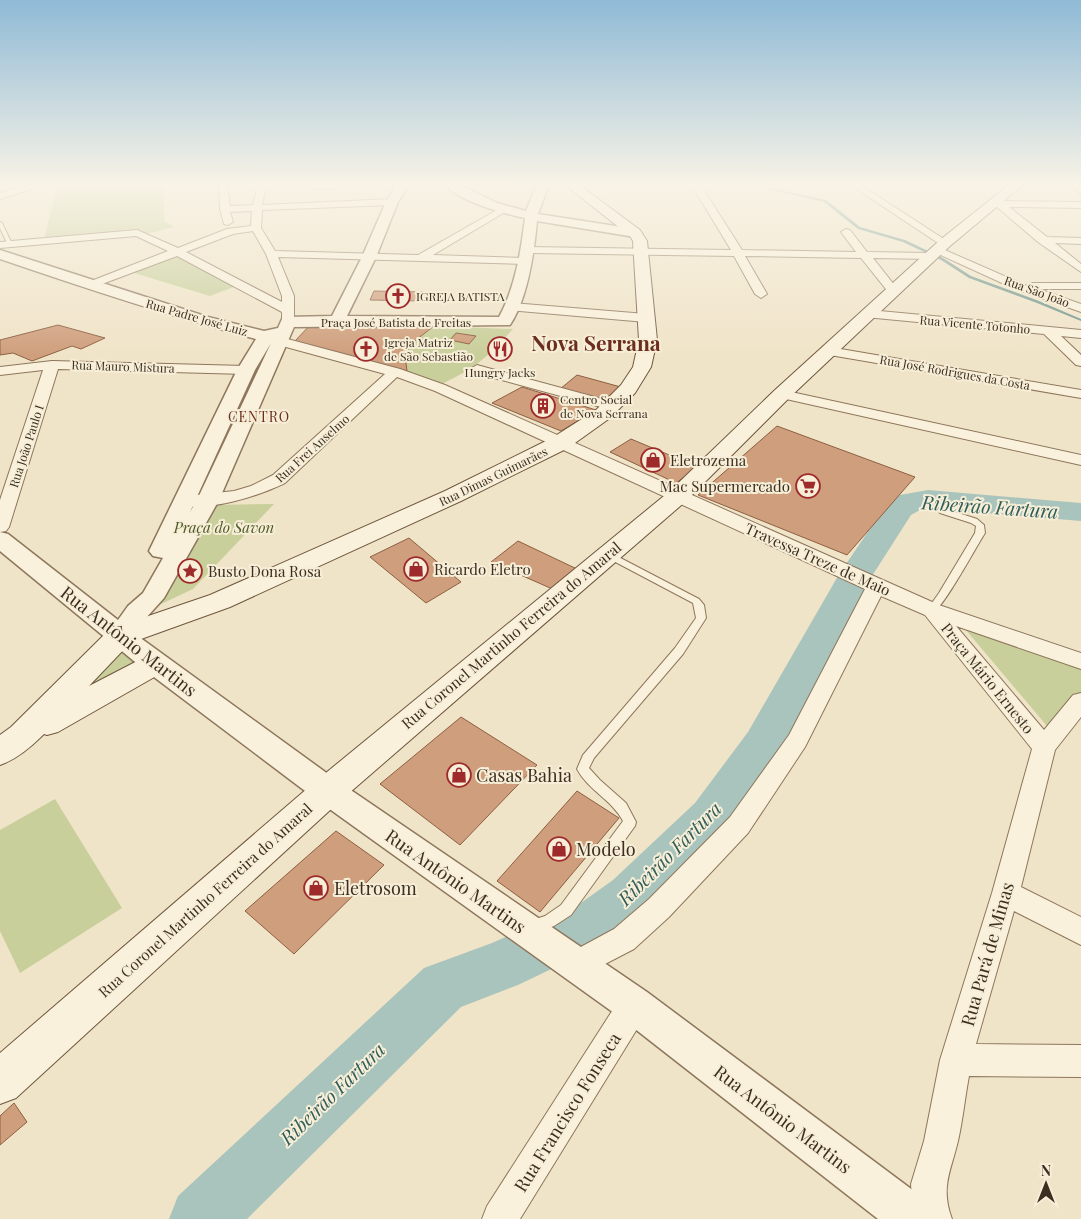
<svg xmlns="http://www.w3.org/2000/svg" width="1081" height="1219" font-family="'Playfair Display',serif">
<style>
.green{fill:#c9cf9b}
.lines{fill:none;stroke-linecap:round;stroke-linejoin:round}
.stream{fill:#6f938a;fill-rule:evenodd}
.river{fill:#a9c4bc;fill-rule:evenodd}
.building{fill:#cf9f7d;stroke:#8d5f41}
.service-casing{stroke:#8d765c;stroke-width:2}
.minor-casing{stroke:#8d765c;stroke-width:2}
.tertiary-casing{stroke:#8d765c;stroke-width:3}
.secondary-casing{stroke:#6f573f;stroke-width:2}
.service{fill:#faf1dc;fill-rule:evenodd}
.minor{fill:#faf1dc;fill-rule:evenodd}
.tertiary{fill:#faf1dc;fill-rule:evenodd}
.secondary{fill:#faf1dc;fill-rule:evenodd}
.labels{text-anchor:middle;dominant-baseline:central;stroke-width:4;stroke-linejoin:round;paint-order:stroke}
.far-street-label{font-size:12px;fill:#3d2e20;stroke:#f7eed8}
.far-poi-label{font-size:12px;fill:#3d2e20;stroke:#f7eed8;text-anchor:start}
.far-neighbourhood-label{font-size:14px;letter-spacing:1px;fill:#6b2e1e;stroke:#f7eed8}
.poi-label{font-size:15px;fill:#3d2e20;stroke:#f7eed8;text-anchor:start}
.park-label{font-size:15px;font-style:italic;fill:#4d5a26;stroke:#f7eed8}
.street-label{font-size:15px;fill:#3d2e20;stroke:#f7eed8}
.near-street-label{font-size:18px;fill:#3d2e20;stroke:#f7eed8}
.near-poi-label{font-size:18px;fill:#3d2e20;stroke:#f7eed8;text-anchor:start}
.near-water-label{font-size:19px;font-style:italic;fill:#2f5d5a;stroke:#f7eed8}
.far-town-label{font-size:21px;font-weight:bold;fill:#6b2e1e;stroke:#f7eed8}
</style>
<rect width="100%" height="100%" fill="#f0e4c8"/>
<path class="green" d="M58 184H164V221L174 227 142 235 44 239Z
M178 255 239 285 210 296 134 273Z
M434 326 513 329C489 356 476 368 442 384L407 371C403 344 415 341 434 326Z
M274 504 193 589 155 607 212 505Z
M960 623 1081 669V696L1052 732Z
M118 650 137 665 63 706Z
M55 799 122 908 20 973 0 931V830Z"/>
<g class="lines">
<path class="stream" d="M746 184H751L826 200 860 227 905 240 943 258 971 276 1039 301 1081 319V321L1037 303 969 278 941 260 903 242 858 229 824 202Z"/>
<path class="river" d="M928 490 1081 503V521L928 508 920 510 911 515 872 576 778 756 727 831 649 912 614 939 518 985 461 1007 247 1219H169L178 1196 424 968 492 943 578 905 613 880 695 803 748 732 838 576 888 502 900 495Z"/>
</g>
<path class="building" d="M374 291 425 292 422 301 370 300Z
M313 322 434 326 412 343 405 356 407 371 294 342Z
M58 325 105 338 81 349 72 346 32 361 13 353 0 355V340Z
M456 333 476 336 469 344 450 340Z
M577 375 628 389 614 404 560 389Z
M522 387 596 410 561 431 492 403Z
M777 426 915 477 847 555 698 495Z
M631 439 698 467 676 483 610 452Z
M409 538 461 582 426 603 370 557Z
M518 541 577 569 557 591 491 562Z
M461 717 537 765 460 845 380 784Z
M577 791 619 818 540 912 497 881Z
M336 831 384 865 294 954 245 911Z
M14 1103 27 1122 0 1145V1116Z"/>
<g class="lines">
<g class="service-casing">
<path id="service" d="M0 222 2 223 12 244 7 243 0 228Z
M943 508 977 519 984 525 985 533C976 547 943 609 932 613L927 610 939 593 975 533 976 526 971 523 940 513 939 511Z
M607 551 699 599 704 605 706 618 683 654 594 758 589 768 600 780 626 803 636 822 635 826 571 915 554 926 532 934 527 932 525 927 527 922 545 916 561 905 623 821C612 800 588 790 577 769L583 755 675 648 696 618 693 603 604 556 602 554 604 552Z"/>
</g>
<g class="minor-casing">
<path id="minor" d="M33 184H47L0 199V193Z
M219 184H227L230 206 253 205 258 184H266L262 205 392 199 397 202 392 205 262 210 261 228 275 251 418 255 502 207 505 208V212L433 255 525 258 530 261 525 264 278 257 294 296V320L288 324 282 320V312L177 256 94 287H86L84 285 86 283 168 251 136 236 0 248V242L137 230 178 248 227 229 251 226 252 211 230 212 233 222 228 225 224 224 220 209ZM253 231 266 254 282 296V302L186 252 233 234Z
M305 184H363L359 187 314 189Z
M691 184H700L742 250 856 252 841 232 846 229 850 230 867 252 931 253 936 256 931 259 873 258 899 291 893 295 889 293 861 258 745 256 767 294 761 298 755 294 734 256 528 253 523 250 528 247 731 250Z
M849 184H859L950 243 949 245H941Z
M1067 184H1077L1081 187V194Z
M999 201 1081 202V208L1009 207 1047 237 1081 238V244L1055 243 1081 264V272L1038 242 997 207 988 204 990 202Z
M938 247 1027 286 1033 283H1081V289H1039L1081 304V312L1013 288 934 252 933 250 934 248Z
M512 303 646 314 652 318 646 322 508 310 506 307Z
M869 310 1081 330V338L1061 336 1081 355V366L1076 365 1044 334 865 317 863 314 865 311Z
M280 337 400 369 445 385 939 605 1081 653V669L956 626 1044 730 1073 695 1081 693V717L1055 750 1021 887 1081 917V945L1014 911 976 1044 1081 1045V1077L969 1076C965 1097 963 1119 958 1141 951 1171 940 1187 952 1219H916L913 1211 911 1184 924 1141 940 1060 992 893 1032 749 925 615 881 596 805 747 748 833 669 917 634 949 576 979 566 975 561 965 566 955 614 929 649 899 730 817 789 735 865 589 435 391 397 377 285 483C259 496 208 512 179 505L176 501 179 497 234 491 251 486 273 475 385 374 275 344 273 341 275 338Z
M829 347 1081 390V398L824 354 822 351Z
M52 361 246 366 253 370 246 374 58 369 9 527 6 531 0 532V500L43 370 0 375V367Z
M477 365 617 403 619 406 617 409 612 410 472 372 470 369Z
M782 390 1081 455V465L777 397 775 394 777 391Z
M634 990 645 994 649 1005 645 1016 520 1219H482L487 1206 623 994Z"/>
</g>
<g class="tertiary-casing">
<path id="tertiary" d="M397 184H409L398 202 376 257 347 316 499 317C515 288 521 251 525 218 502 213 461 202 444 184H458L497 203 526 211 537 184H549L538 214 635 229 641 233 635 237 537 221C534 253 528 298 510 325L294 327 219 500 164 598 146 618 135 634 339 782 647 992 930 1203 936 1219H878L621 1018 317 800 146 671 0 551V532L8 534 118 620 128 606 143 593 163 558 153 556 149 551 237 370 256 339C169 316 85 288 0 259V250L208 317 264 331 278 328 282 319 288 317 332 316 362 257 386 202ZM271 343 197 500 190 512 255 370Z"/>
</g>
<g class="secondary-casing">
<path id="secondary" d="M564 184H578L640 230 647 241 657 340 651 367 635 393 610 418 568 448 461 501 230 607 130 643 89 686 145 657 155 653 165 657 170 664 165 671 58 732 47 735 44 734C31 747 17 759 0 765V735L11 727 110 629 210 595 445 491 552 438 596 410 621 385 633 367 639 340 633 241 630 236Z
M1010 184H1024L950 246 789 398 686 501 340 801 16 1098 0 1104V1053L316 781 670 491 775 390 940 240Z"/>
</g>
<use href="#service" class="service"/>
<use href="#minor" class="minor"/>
<use href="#tertiary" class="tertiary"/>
<use href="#secondary" class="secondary"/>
</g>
<linearGradient id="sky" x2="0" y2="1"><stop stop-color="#8fbad6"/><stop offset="0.52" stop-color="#f8f3e6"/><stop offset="1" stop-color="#f8f3e6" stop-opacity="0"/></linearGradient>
<rect width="1081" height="355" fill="url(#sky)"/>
<defs>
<g id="church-ring" transform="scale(1.25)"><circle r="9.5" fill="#f7eed8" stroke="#9e2a2b" stroke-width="1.5"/><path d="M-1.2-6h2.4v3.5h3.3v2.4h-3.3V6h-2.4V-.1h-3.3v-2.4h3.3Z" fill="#9e2a2b"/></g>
<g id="restaurant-ring" transform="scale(1.25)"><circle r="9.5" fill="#f7eed8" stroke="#9e2a2b" stroke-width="1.5"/><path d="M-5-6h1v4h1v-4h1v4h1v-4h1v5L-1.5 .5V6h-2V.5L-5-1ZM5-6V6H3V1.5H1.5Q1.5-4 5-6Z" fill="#9e2a2b"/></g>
<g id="building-ring" transform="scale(1.25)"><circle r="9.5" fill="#f7eed8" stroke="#9e2a2b" stroke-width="1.5"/><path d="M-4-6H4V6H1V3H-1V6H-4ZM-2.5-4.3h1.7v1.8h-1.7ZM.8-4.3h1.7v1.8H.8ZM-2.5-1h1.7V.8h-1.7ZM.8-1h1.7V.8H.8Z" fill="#9e2a2b"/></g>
<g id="shop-ring" transform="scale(1.25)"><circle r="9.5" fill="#f7eed8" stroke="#9e2a2b" stroke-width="1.5"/><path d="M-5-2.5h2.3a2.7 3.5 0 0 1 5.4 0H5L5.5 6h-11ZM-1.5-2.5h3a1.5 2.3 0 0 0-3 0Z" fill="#9e2a2b"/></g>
<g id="supermarket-ring" transform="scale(1.25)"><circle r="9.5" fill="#f7eed8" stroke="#9e2a2b" stroke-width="1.5"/><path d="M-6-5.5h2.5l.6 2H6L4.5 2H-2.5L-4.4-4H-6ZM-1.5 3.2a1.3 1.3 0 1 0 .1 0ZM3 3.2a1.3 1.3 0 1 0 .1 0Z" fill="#9e2a2b"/></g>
<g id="sight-ring" transform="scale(1.25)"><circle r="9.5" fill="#f7eed8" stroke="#9e2a2b" stroke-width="1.5"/><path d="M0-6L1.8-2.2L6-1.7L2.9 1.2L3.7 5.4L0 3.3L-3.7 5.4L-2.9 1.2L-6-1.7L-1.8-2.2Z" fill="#9e2a2b"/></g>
</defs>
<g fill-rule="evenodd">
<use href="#church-ring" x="398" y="296"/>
<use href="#church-ring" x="366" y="349"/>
<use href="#restaurant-ring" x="500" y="349"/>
<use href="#building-ring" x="543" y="406"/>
<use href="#shop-ring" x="653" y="460"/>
<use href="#supermarket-ring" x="808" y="486"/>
<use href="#shop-ring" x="416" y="569"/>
<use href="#sight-ring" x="190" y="571"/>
<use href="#shop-ring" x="459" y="775"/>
<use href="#shop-ring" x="559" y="849"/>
<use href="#shop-ring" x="316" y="888"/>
</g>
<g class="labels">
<g class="far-street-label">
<text transform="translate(1037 291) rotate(20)">Rua São João</text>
<text transform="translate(197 317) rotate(16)">Rua Padre José Luiz</text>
<text x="396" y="322">Praça José Batista de Freitas</text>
<text transform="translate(975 324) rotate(5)">Rua Vicente Totonho</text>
<text transform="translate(123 366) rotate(2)">Rua Mauro Mistura</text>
<text transform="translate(955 372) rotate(10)">Rua José Rodrigues da Costa</text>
<text transform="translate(26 446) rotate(-72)">Rua João Paulo I</text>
<text transform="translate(312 448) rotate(-42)">Rua Frei Anselmo</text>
<text transform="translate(493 476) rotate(-26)">Rua Dimas Guimarães</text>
</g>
<g class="far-poi-label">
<text x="416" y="296">IGREJA BATISTA</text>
<text x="384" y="342">Igreja Matriz<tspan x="384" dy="14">de São Sebastião</tspan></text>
<text x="500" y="372" text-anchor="middle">Hungry Jacks</text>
<text x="560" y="399">Centro Social<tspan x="560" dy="14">de Nova Serrana</tspan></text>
</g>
<g class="far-neighbourhood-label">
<text x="259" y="416">CENTRO</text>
</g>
<g class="poi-label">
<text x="670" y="460">Eletrozema</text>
<text x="790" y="486" text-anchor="end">Mac Supermercado</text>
<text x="434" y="569">Ricardo Eletro</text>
<text x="208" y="571">Busto Dona Rosa</text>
</g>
<g class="park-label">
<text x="224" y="527">Praça do Savon</text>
</g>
<g class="street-label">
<text transform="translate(818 559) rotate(24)">Travessa Treze de Maio</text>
<text transform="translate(511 635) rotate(-40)">Rua Coronel Martinho Ferreira do Amaral</text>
<text transform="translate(988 678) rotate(51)">Praça Mário Ernesto</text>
<text transform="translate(205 900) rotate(-42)">Rua Coronel Martinho Ferreira do Amaral</text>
</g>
<g class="near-street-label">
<text transform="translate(129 641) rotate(38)">Rua Antônio Martins</text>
<text transform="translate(456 881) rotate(35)">Rua Antônio Martins</text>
<text transform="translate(987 954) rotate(-74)">Rua Pará de Minas</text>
<text transform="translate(567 1112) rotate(-58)">Rua Francisco Fonseca</text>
<text transform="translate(783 1119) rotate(37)">Rua Antônio Martins</text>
</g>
<g class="near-poi-label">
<text x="476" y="775">Casas Bahia</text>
<text x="576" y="849">Modelo</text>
<text x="334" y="888">Eletrosom</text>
</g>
<g class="near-water-label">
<text transform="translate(990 506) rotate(4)">Ribeirão Fartura</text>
<text transform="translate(669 853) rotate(-45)">Ribeirão Fartura</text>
<text transform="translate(332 1093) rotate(-44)">Ribeirão Fartura</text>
</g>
<g class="far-town-label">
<text x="596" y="342">Nova Serrana</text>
</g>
</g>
<g transform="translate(1046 1184)" stroke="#f7eed8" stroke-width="4" paint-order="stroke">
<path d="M0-4L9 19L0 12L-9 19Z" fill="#3d2e20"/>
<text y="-8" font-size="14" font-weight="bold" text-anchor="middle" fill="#3d2e20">N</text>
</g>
</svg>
